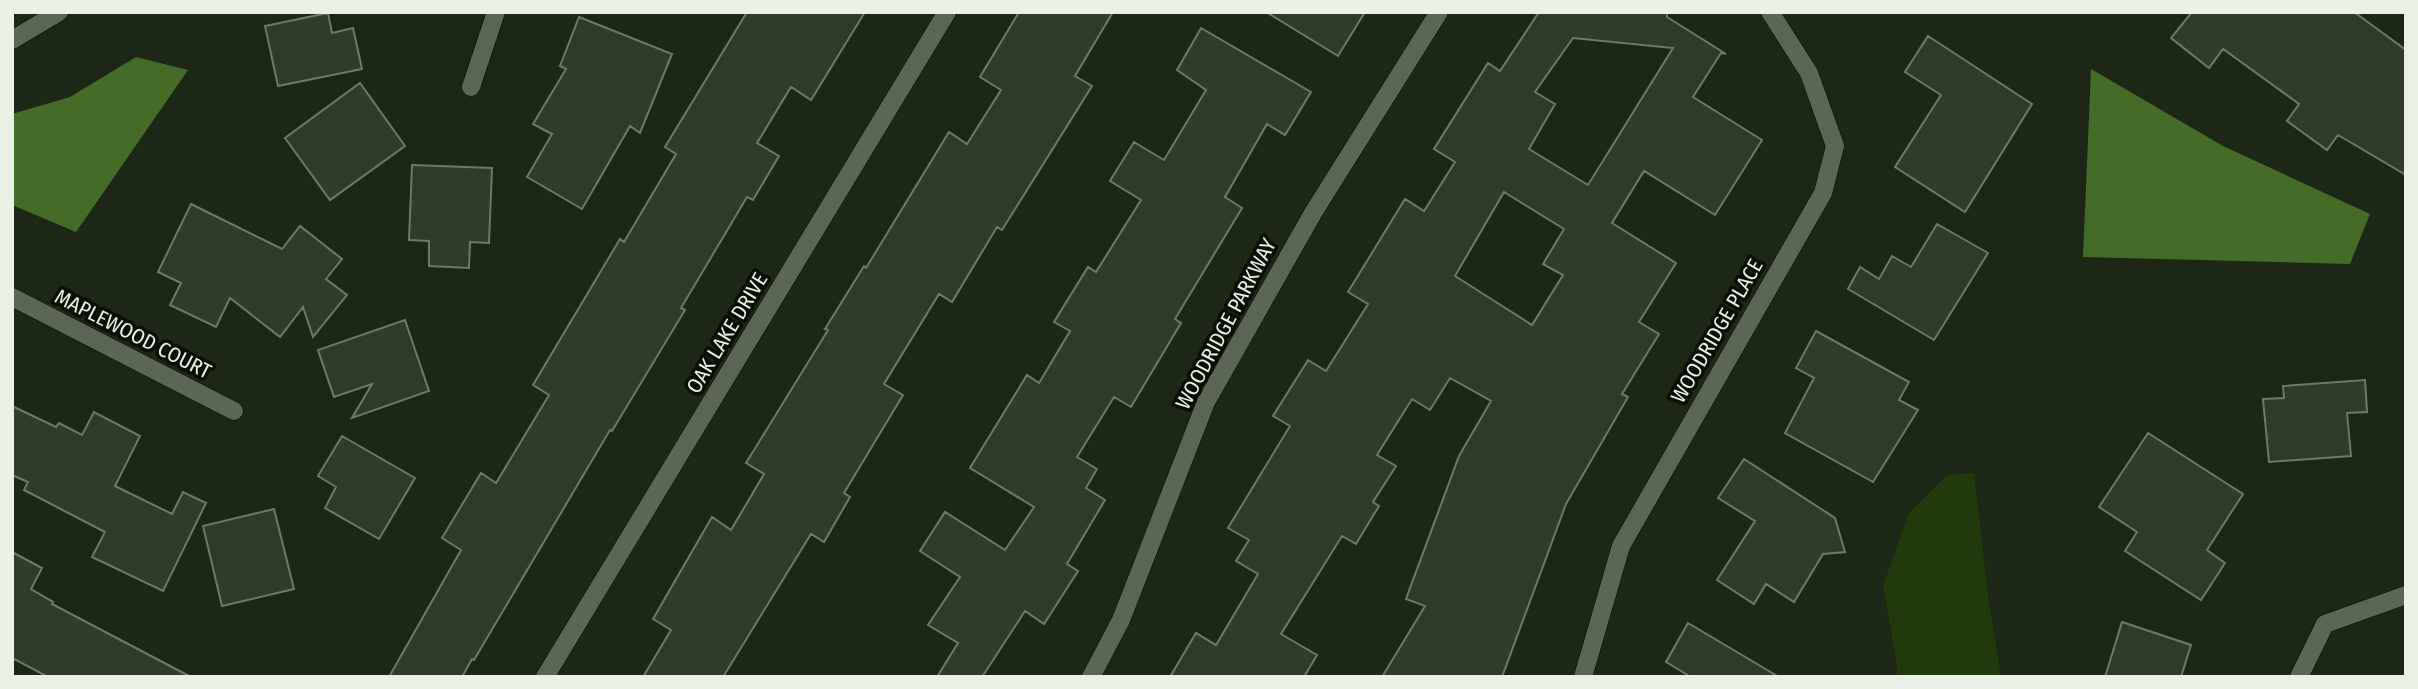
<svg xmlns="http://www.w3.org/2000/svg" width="2418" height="689" font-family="'Fira Sans Condensed',sans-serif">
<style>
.green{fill:#213a0c}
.water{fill:#456c27}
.building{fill:#303b29;stroke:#6e7a66;stroke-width:2;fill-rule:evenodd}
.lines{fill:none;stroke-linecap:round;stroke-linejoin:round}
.minor-casing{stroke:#070f02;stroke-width:19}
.minor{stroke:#5b6754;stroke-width:18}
.labels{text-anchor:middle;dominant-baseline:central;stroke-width:7;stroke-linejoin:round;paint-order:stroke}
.street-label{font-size:21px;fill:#e9f0e5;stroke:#0a0e07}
</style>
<rect width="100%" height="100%" fill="#1c2716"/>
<path class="green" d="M1974 473 1988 595 2001 677H1897V664L1883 586 1909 513 1947 475Z"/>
<path class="water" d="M136 57 188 70 76 232 12 205V114L70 97Z
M2091 69 2223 146 2370 214 2350 264 2083 257Z"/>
<path class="building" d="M747 12H865L811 100 791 87 757 143 779 156 753 200 747 197 681 308 685 310 612 431 610 430 474 660 472 659 462 677H389L461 550 442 538 481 473 496 483 549 395 533 385 620 239 624 242 676 154 665 147Z
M1019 12H1113L1075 76 1092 86 1002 230 997 227 952 302 939 294 884 384 903 395 844 493 850 497 824 542 811 534 723 677H643L671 630 653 619 712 517 731 530 764 474 746 463 828 330 825 329 864 266 866 268 949 132 967 144 1001 90 980 77Z
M1266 12H1365L1338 56Z
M1539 12H1667V17L1726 54 1721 53 1693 97 1762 140 1715 215 1644 171 1612 223 1676 263 1639 322 1659 334 1622 394 1628 397 1566 504 1502 677H1382L1425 606 1406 599 1459 456 1491 401 1450 378 1430 410 1412 399 1377 455 1396 466 1373 502 1379 506 1356 544 1342 536 1281 634 1317 655 1304 677H1170L1196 633 1216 645 1258 574 1236 561 1249 540 1228 528 1290 426 1273 416 1308 360 1326 371 1368 304 1348 292 1405 199 1424 211 1455 162 1434 149 1488 63 1500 71ZM1573 38 1673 48 1588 185 1529 149 1555 104 1535 92ZM1504 192 1564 229 1543 264 1563 275 1532 325 1455 276Z
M2192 12H2354L2406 50V175L2338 135 2327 150 2287 121 2299 104 2223 49 2209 68 2171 38Z
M328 13 332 33 353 28 362 69 278 86 265 26Z
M579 17 672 54 640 133 630 126 582 209 527 177 552 134 533 124 566 69 560 66Z
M1201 28 1311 92 1285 135 1267 124 1225 197 1242 208 1175 319 1181 323 1131 407 1114 397 1077 457 1097 469 1086 488 1105 500 1067 564 1078 571 1044 624 1025 611 982 677H937L958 643 928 625 960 577 920 551 945 512 1005 550 1034 507 970 468 1027 375 1039 383 1070 331 1054 322 1088 267 1096 272 1141 200 1110 181 1134 142 1164 160 1206 90 1177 70Z
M1928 36 2032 104 1965 212 1895 167 1941 95 1905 72Z
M360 83 405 146 330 200 285 138Z
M412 165 492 168 489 243 470 242 469 268 429 266V241L409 240Z
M191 204 282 249 300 226 342 259 326 279 347 295 313 337 303 307 280 337 230 298 216 327 170 305 181 283 158 272Z
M1937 224 1988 253 1934 340 1848 289 1860 267 1879 279 1892 256 1911 267Z
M405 320 429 391 352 418 372 384 334 397 318 350Z
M1816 331 1909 382 1899 400 1918 410 1873 482 1785 433 1814 378 1796 368Z
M2365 380 2367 412 2347 413 2351 456 2269 462 2263 399 2284 398 2283 386Z
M12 406 56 427 59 423 82 435 94 412 140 436 115 486 172 514 183 492 206 503 163 591 92 557 105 532 24 490 28 482 12 475Z
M2148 433 2243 494 2207 550 2225 563 2201 600 2125 551 2137 532 2099 507Z
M342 436 415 478 379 539 325 508 336 487 318 476Z
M1744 459 1835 518 1845 552 1823 554 1794 602 1766 584 1754 604 1717 580 1755 521 1718 498Z
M274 509 294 589 222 606 203 526Z
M12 552 42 568 31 589 53 602 52 604 191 677H48L12 658Z
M2122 622 2191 645 2181 677H2105Z
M1688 623 1779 677H1691L1666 662Z"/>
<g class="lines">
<g class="minor-casing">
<path id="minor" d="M12 40 59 12
M471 87 496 12
M12 297 234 411
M545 677 947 12
M1091 677 1121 620 1206 402 1313 213 1439 12
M1583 677 1621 546 1823 193 1835 146 1809 73 1770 12
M2299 677 2325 624 2406 595"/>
</g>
<use href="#minor" class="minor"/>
</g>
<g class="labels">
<g class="street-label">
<text transform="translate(1226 324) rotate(-62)">WOODRIDGE PARKWAY</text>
<text transform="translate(1717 331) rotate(-60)">WOODRIDGE PLACE</text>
<text transform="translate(727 333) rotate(-59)">OAK LAKE DRIVE</text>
<text transform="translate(133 334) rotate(27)">MAPLEWOOD COURT</text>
</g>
</g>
<rect width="2418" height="689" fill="none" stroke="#e9f0e5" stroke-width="28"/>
</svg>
